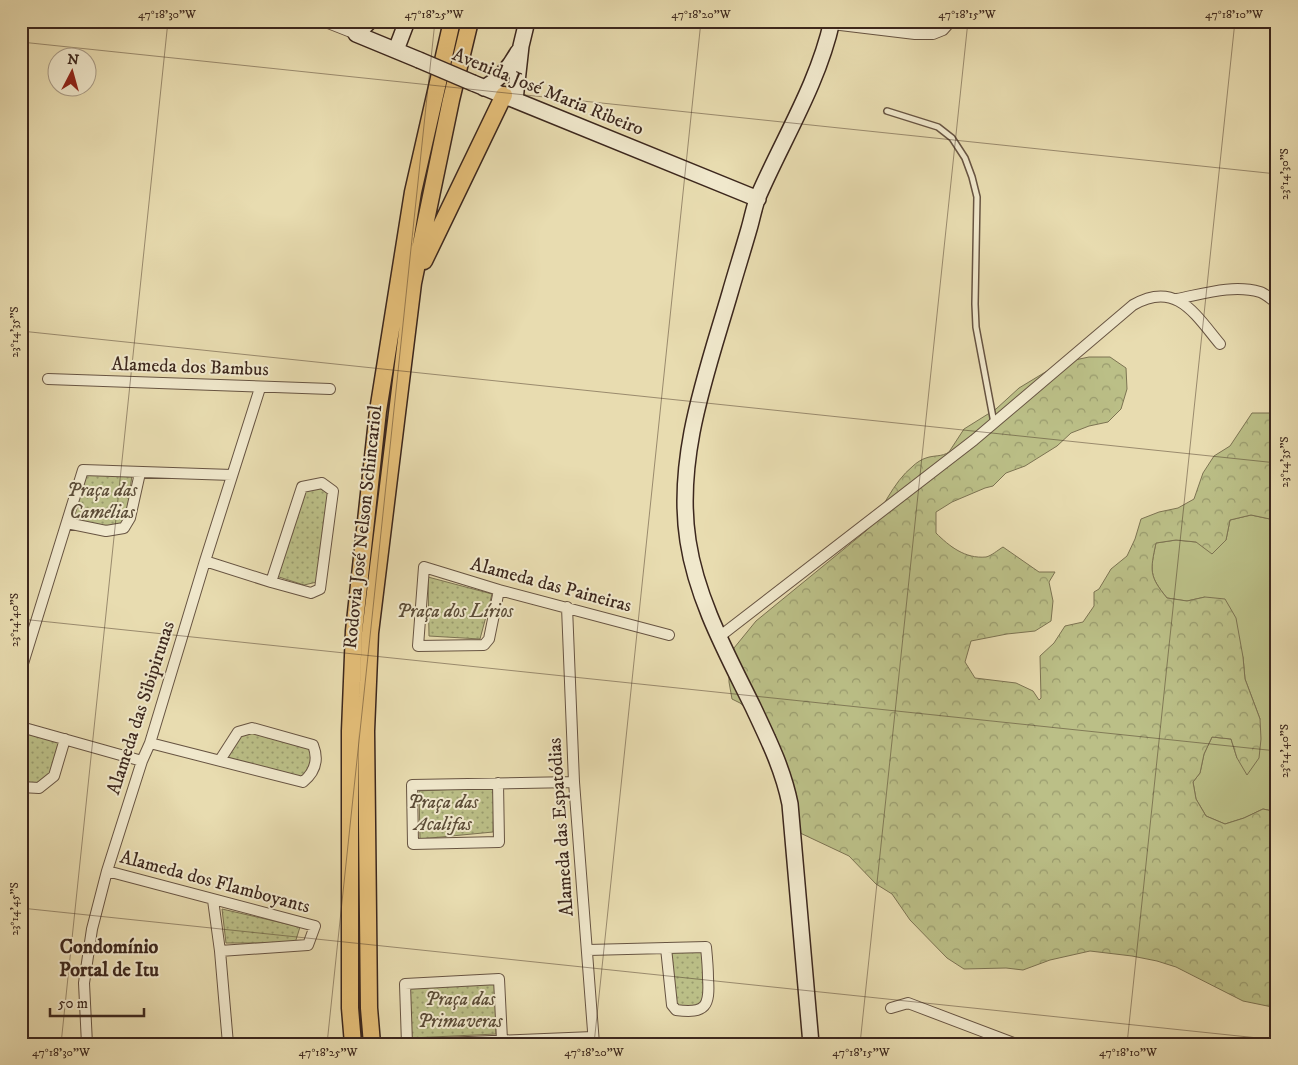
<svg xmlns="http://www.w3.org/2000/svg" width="1298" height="1065" font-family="'IM FELL DW Pica',serif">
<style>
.grass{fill:#bbbf87;stroke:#7c7352}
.forest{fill:url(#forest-crowns);stroke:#7c7352}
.park{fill:url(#park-dots);stroke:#7c7352}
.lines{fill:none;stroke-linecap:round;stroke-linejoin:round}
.lane-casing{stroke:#675442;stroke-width:8}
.street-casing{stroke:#675442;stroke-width:12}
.secondary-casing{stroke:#3c271d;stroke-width:18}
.primary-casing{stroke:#3c271d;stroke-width:19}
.lane{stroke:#f0e8cc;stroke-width:5}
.street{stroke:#f0e8cc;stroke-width:10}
.secondary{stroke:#f0e8cc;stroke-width:15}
.primary{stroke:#e4be78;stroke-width:16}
.secondary-bridge-casing{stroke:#3c271d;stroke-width:18;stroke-linecap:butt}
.secondary-bridge{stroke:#f0e8cc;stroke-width:15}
.ticks{fill:none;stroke:#3c271d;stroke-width:1;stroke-opacity:0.45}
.labels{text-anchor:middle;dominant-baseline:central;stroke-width:4;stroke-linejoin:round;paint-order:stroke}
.street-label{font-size:19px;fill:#3c271d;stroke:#f0e8cc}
.park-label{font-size:19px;font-style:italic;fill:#5c4d38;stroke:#f0e8cc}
.neighbourhood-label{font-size:20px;font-weight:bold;fill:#3c271d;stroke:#f0e8cc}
.neatline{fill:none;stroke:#3c271d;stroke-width:2}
.ticks-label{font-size:12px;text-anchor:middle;fill:#3c271d}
</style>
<defs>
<pattern id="forest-crowns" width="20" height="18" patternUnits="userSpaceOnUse" patternTransform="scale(1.25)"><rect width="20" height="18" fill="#bbbf87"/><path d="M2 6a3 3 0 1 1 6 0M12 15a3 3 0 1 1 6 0" fill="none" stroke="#999b6e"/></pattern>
<pattern id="park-dots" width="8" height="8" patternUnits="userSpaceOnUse" patternTransform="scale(1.25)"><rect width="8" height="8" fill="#bbbf87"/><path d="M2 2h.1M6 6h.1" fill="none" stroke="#999b6e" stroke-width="1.8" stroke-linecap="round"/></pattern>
</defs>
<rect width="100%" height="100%" fill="#e8dcb0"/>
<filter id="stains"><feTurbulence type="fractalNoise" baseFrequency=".004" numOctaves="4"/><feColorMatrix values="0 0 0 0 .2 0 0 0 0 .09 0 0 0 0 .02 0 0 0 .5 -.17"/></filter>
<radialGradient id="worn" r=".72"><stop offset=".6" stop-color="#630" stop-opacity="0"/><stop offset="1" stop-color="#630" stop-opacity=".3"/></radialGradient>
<path class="grass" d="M1251 515 1270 519 1277 536V812L1263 809 1244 818 1225 824 1206 816 1196 799 1193 782 1200 773 1204 754 1212 737 1231 739 1237 758 1260 719 1245 679 1243 657 1205 597 1187 601 1167 598C1149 576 1150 571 1156 543L1176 540 1196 542 1226 540 1230 520Z"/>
<path class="forest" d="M1089 357H1110L1126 368 1127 389 1121 409 1108 422 1089 426 1071 433 1057 446 1025 466 1006 473 993 486 985 488 952 502 936 512V533C949 546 965 559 986 557 991 556 998 550 1003 547L1039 572H1055L1049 582 1053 601 1051 621 1035 631 1007 634 971 641 965 662 975 678 1016 683 1033 691 1039 700 1041 698 1040 656 1054 643 1065 626 1083 622 1094 606V592L1099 589 1111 569 1127 556 1135 539 1141 519 1159 512 1178 508 1194 499 1203 473 1214 456 1230 446 1252 413H1273L1277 411V536L1270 519 1251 515 1230 520 1226 540 1212 554 1196 542 1176 540 1156 543C1150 571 1149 576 1167 598L1187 601 1205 597 1225 599 1236 618 1243 657 1245 679 1260 719 1261 739 1259 758 1247 775 1237 758 1231 739 1212 737 1204 754 1200 773 1193 782 1196 799 1206 816 1225 824 1244 818 1263 809 1277 812V1008L1243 1001 1176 967 1157 961 1132 956 1090 951 1050 960 1023 970 1006 968 964 969 947 958 910 920 892 894 876 884 849 856 798 832 775 734 761 720 740 703 732 699 729 682V664L734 648 756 621 866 531C883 510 892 483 913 466 916 463 922 459 926 458 934 455 942 457 949 452L964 429 996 409 1019 388 1052 368 1070 361Z"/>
<path class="park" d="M85 471 132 475 127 513 122 524 108 528 70 520Z
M319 488 328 493 317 582 304 585 276 576 304 490Z
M428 577 492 594 480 639 429 636Z
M21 728 64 740 53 775 38 787 21 785Z
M252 730 308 747 313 752 311 766 303 779 226 757 239 734Z
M494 787 493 832 420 839 419 791Z
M222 909 300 927 295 943H226Z
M703 949 706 994 703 1002C693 1008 685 1008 674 1004L668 951Z
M495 983 496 1034 411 1038 409 986Z"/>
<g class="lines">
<g class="lane-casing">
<path id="lane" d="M887 111 938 127 952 138 965 158 972 177 977 197 975 304 976 327 994 423"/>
</g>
<g class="street-casing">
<path id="street" d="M323 21 356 34
M823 21 832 24 915 34H933L943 30 951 21
M1177 299C1203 294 1233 284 1260 292 1266 294 1272 300 1277 303
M48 379 330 389
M67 523 106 531 124 528 130 518 140 473
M205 561 271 582 311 593 320 589 333 491 322 483 302 487 271 582
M499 590 489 639 484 645 418 646 424 567 499 590 669 635
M567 607 574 782 594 1044
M719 637 974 440 1133 305C1176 280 1195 314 1220 344
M21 670 83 470 232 475
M21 727 142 761
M150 743 303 782C315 772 319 760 313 745L252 728 238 732 220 760
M498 783 499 842 413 844 412 785 574 782
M21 787 39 788 54 776 65 739
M107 871 315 926 308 945 220 951
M213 900 220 951 228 1044
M588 950 706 947C707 957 708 968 708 978 710 1006 706 1014 676 1010L672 1005 666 948
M891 1008 908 1003 1016 1044
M87 1044 84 983 92 929 107 871 142 761 150 743 205 561 260 388
M407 1044 405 984 499 979 502 1040
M420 1044 593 1037"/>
</g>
<g class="secondary-casing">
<path id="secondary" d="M370 21 356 34 419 60
M396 50 407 21
M473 83 758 199
M484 88C500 79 510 67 518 52
M515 100 521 46 527 21
M811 1044 790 804C783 769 768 739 753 707 727 654 697 600 688 541 675 457 707 372 730 293 736 272 743 250 749 229 752 219 754 207 758 197 783 139 818 84 832 21"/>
</g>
<g class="primary-casing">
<path id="primary" d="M424 261 504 95
M353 1044 350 1008V731L354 631 378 411 413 192 452 21
M372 1044 369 1008 366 731 370 633 413 283 451 100 470 21"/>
</g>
<use href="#lane" class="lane"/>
<use href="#street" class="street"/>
<use href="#secondary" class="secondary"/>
<use href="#primary" class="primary"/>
<g class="secondary-bridge-casing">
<path id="secondary-bridge" d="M419 60 473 83"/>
</g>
<use href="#secondary-bridge" class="secondary-bridge"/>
</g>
<path class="ticks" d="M21 42 1277 174M21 331 1277 463M21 619 1277 751M21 908 1277 1040M61 1044 168 21M327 1044 435 21M594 1044 701 21M860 1044 968 21M1127 1044 1235 21"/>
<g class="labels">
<g class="street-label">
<text transform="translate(548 92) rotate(22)">Avenida José Maria Ribeiro</text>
<text transform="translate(190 367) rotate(2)">Alameda dos Bambus</text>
<text transform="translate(363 527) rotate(-84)">Rodovia José Nelson Schincariol</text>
<text transform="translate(551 585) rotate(15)">Alameda das Paineiras</text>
<text transform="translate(141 708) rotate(-72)">Alameda das Sibipirunas</text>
<text transform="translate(561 827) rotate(-94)">Alameda das Espatódias</text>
<text transform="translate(215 882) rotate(15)">Alameda dos Flamboyants</text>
</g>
<g class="park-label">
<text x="102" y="490">Praça das<tspan x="102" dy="22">Camélias</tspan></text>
<text x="455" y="611">Praça dos Lírios</text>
<text x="443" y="802">Praça das<tspan x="443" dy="22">Acalifas</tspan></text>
<text x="460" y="999">Praça das<tspan x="460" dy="22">Primaveras</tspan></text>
</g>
<g class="neighbourhood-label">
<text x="109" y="947">Condomínio<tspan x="109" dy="23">Portal de Itu</tspan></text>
</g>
</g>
<rect width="1298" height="1065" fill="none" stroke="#e8dcb0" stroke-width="55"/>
<g transform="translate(72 72) rotate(6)"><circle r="24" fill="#f0e8cc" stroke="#a89b86"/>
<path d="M0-4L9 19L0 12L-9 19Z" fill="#8f2418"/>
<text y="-8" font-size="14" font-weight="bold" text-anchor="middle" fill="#3c271d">N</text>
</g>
<path d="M50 1008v8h94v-8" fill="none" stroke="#3c271d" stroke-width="2.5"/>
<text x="58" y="1008" font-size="15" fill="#3c271d" stroke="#f0e8cc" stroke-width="4" paint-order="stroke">50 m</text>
<rect x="28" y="28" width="1242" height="1010" class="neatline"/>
<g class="ticks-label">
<text x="167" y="18">47°18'30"W</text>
<text x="434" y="18">47°18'25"W</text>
<text x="701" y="18">47°18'20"W</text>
<text x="967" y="18">47°18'15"W</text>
<text x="1234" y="18">47°18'10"W</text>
<text transform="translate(1284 174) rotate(-90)" y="4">23°14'30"S</text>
<text transform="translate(14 332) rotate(-90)" y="4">23°14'35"S</text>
<text transform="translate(1284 462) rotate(-90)" y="4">23°14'35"S</text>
<text transform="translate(14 620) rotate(-90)" y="4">23°14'40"S</text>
<text transform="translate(1284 751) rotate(-90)" y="4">23°14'40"S</text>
<text transform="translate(14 909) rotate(-90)" y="4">23°14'45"S</text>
<text x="61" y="1056">47°18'30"W</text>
<text x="328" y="1056">47°18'25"W</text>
<text x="594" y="1056">47°18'20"W</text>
<text x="861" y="1056">47°18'15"W</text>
<text x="1128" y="1056">47°18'10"W</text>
</g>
<rect width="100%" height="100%" filter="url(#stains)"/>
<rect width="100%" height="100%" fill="url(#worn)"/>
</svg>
